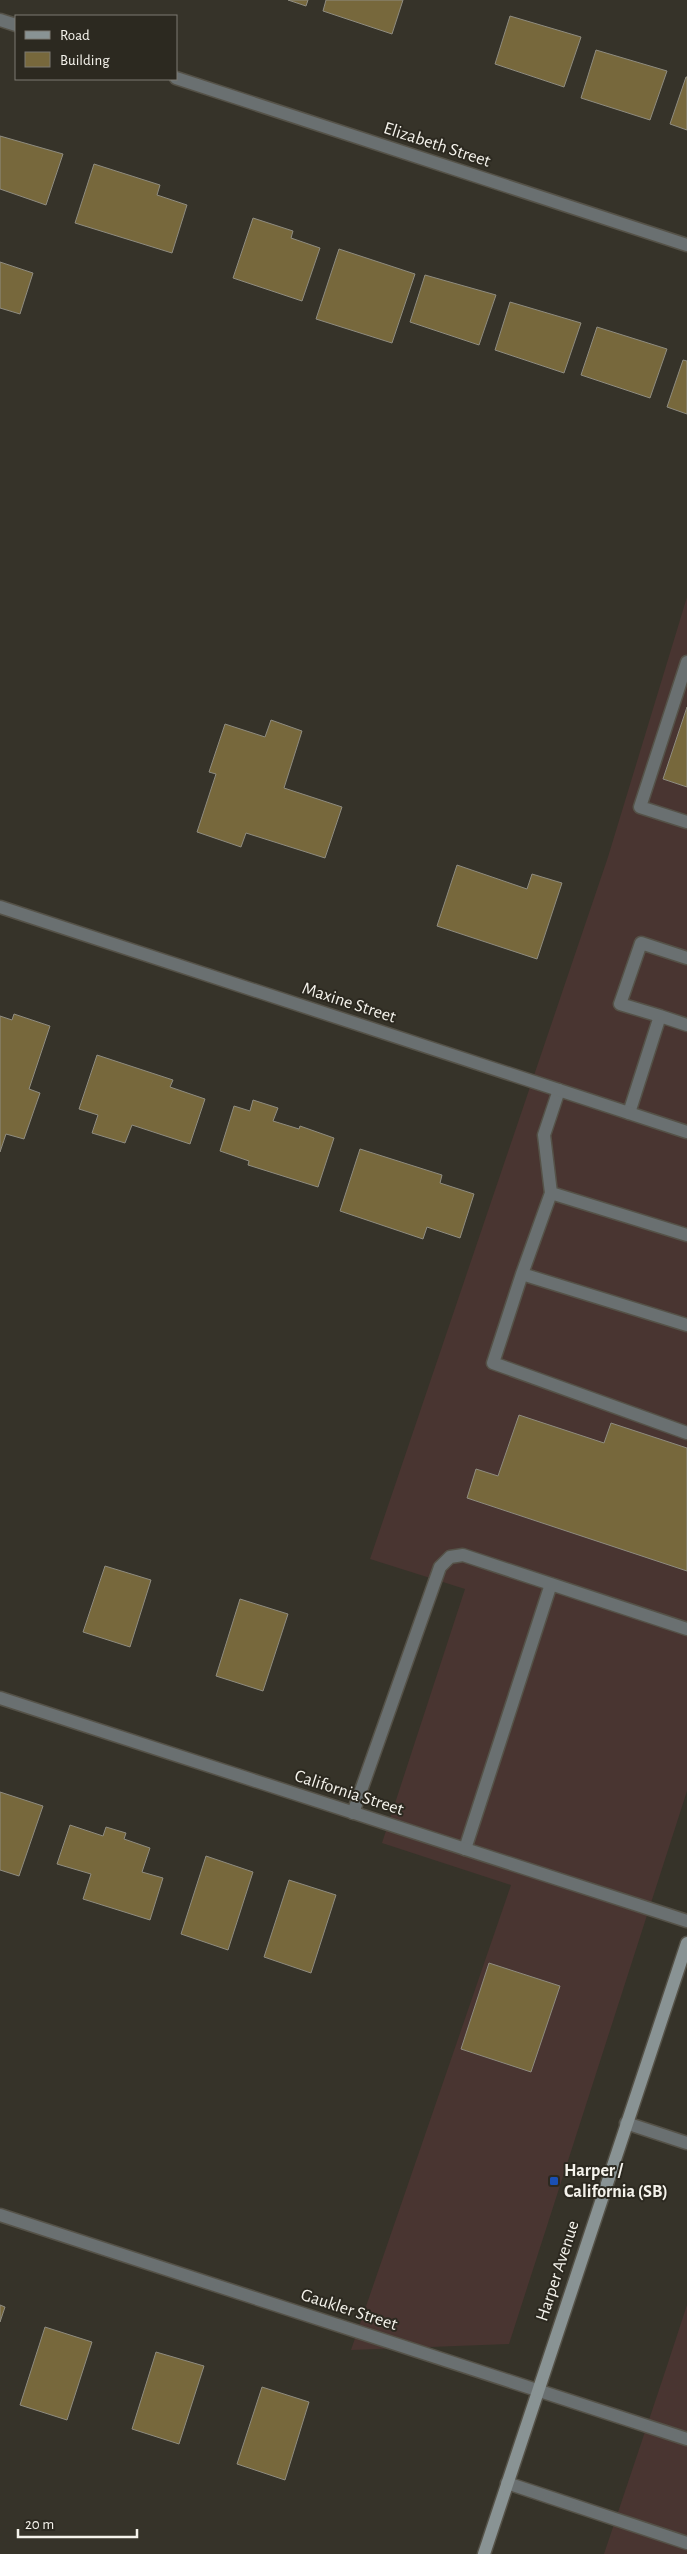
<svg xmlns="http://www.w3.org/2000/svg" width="687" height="2554" font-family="'Alegreya Sans',sans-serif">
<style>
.commercial{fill:#493531}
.building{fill:#77683c;stroke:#8f8c80}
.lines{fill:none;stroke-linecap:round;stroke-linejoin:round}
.service-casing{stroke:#555248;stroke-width:15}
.minor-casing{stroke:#555248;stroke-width:15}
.secondary-casing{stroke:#555248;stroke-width:15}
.service{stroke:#6a7071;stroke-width:12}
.minor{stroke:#6a7071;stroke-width:12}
.secondary{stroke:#899394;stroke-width:12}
.transit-dot{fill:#1a4fb4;stroke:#2c2920;stroke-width:2}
.labels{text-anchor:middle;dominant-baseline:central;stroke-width:4;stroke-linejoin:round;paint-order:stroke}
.street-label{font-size:18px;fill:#f5f3ec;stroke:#2c2920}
.poi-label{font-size:18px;font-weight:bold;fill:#f5f3ec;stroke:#2c2920;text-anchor:start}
</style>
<rect width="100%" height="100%" fill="#363329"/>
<path class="commercial" d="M687 597V1791L509 2344 351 2350 511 1885 382 1843 465 1589 370 1559 608 857Z
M687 2305V2554H604L666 2369Z"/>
<path class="building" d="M288 0H308L306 6Z
M326 0H403L392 34 323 11Z
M510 16 581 37 564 87 495 64Z
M596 50 667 71 650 120 581 98Z
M686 77H687V130L670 124Z
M0 136 63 154 46 205 0 189Z
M94 164 160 185 157 195 187 205 172 253 75 223Z
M253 218 293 231 291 238 320 248 302 301 233 278Z
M339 249 415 274 392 343 316 319Z
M0 262 33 273 20 314 0 308Z
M425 275 496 295 479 345 410 322Z
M510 302 581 323 564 373 495 350Z
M597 327 667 349 650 398 581 375Z
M683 360 687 361V414L667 407Z
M687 707V787L663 779Z
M271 720 302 731 284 788 342 807 325 858 246 833 241 847 197 832 216 774 209 772 225 724 265 737Z
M457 865 527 889 532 874 562 883 537 959 437 926Z
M14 1014 50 1026 29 1089 40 1093 24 1139 6 1134 0 1152V1016L12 1020Z
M97 1055 173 1080 170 1087 205 1099 190 1144 132 1125 125 1143 92 1133 98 1115 79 1109Z
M253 1100 278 1108 273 1121 299 1129 300 1126 334 1138 318 1187 248 1165 249 1161 220 1151 234 1106 250 1111Z
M360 1149 442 1175 440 1183 474 1194 460 1238 427 1227 423 1239 340 1211Z
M519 1415 604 1443 611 1423 687 1448V1571L467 1498 476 1469 498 1476Z
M105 1566 151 1580 130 1647 83 1632Z
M240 1599 288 1614 263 1691 216 1676Z
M0 1792 43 1806 19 1876 0 1870Z
M70 1825 103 1836 106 1827 126 1833 124 1839 150 1848 142 1872 163 1878 150 1920 83 1899 91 1874 57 1864Z
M206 1856 253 1872 228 1950 181 1934Z
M289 1880 336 1895 311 1973 264 1957Z
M489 1963 560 1986 531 2072 461 2049Z
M0 2305 5 2307 0 2322Z
M45 2327 92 2342 67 2420 20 2405Z
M156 2352 204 2366 179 2444 132 2429Z
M262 2387 309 2402 285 2480 237 2464Z"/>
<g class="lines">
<g class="service-casing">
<path id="service" d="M687 662 640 807 687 822
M660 1016 687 1025
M629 1113 660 1016 620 1004 641 943 687 958
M551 1193 544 1135 559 1090
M687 1235 551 1193 522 1274 687 1325
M522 1274 493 1363 687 1433
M353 1813 440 1567 450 1557 463 1555 687 1629
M465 1849 551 1584
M626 2123 687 2143
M507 2483 687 2543"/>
</g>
<g class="minor-casing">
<path id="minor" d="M0 20 16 25
M176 78 687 245
M0 907 687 1132
M0 1698 687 1921
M0 2215 687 2439"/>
</g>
<g class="secondary-casing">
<path id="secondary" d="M484 2554 687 1943"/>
</g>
<use href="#service" class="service"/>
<use href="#minor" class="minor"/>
<use href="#secondary" class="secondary"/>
</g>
<rect class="transit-dot" x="549" y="2176" width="10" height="10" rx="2.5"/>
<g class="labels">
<g class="street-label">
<text transform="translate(437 145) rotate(18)">Elizabeth Street</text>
<text transform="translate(349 1003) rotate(18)">Maxine Street</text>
<text transform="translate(349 1793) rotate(18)">California Street</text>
<text transform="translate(558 2271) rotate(-72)">Harper Avenue</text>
<text transform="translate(349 2310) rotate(18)">Gaukler Street</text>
</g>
<g class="poi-label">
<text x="564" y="2171">Harper /<tspan x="564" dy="21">California (SB)</tspan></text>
</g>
</g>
<rect x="15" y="15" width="162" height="65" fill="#2c2920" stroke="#7c7a72"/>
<rect x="25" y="31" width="25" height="8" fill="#899394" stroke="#7c7a72"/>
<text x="60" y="40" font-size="15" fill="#f5f3ec">Road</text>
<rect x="25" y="52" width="25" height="15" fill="#77683c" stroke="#7c7a72"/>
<text x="60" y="65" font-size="15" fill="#f5f3ec">Building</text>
<path d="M18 2529v8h119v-8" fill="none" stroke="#f5f3ec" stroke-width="2.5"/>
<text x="25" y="2529" font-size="15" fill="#f5f3ec" stroke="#2c2920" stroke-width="4" paint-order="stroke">20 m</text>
</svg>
